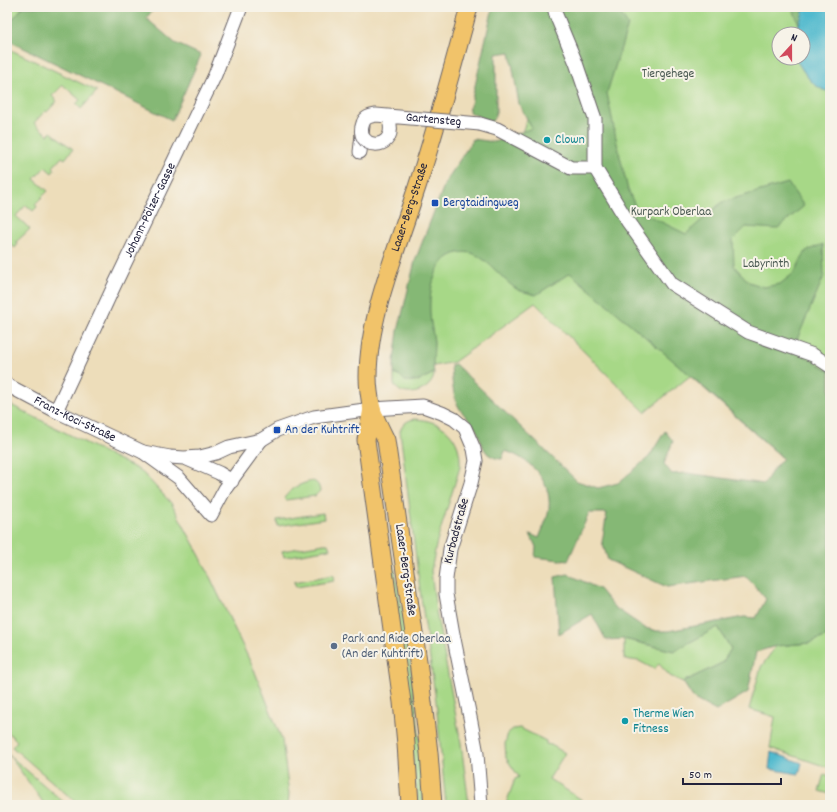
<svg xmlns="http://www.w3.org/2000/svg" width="837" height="812" font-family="Dekko,sans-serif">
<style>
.green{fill:#a7d887;stroke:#647d61}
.forest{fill:#85b874;stroke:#546d58}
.water{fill:#51bace;stroke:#3a6e84}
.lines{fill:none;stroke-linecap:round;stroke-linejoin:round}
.minor-casing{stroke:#696367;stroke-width:15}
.major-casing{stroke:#696367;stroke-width:19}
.minor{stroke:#fff;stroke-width:13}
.major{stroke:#f1c36a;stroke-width:17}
.minor-bridge-casing{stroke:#696367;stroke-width:15;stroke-linecap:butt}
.minor-bridge{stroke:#fff;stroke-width:13}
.culture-dot{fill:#0f9aa8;stroke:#f7f3e8;stroke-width:1.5}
.transit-dot{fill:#1a4fb4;stroke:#f7f3e8;stroke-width:1.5}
.service-dot{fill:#5c6f8a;stroke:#f7f3e8;stroke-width:1.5}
.labels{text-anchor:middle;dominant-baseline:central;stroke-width:4;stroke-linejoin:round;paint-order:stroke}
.park-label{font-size:13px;fill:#4a5952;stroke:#f7f3e8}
.street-label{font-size:13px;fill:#22223b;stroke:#f7f3e8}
.culture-label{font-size:13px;fill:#0d838f;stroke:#f7f3e8;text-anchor:start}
.transit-label{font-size:13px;fill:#164399;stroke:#f7f3e8;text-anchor:start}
.service-label{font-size:13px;fill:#4e5e75;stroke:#f7f3e8;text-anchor:start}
</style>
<rect width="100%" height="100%" fill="#f7f3e8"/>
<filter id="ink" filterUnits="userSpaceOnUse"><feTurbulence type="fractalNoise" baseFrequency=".025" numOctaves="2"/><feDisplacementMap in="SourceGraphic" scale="8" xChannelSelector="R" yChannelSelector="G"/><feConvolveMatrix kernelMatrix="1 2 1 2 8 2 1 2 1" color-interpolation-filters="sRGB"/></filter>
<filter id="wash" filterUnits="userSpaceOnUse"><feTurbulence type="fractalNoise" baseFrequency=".012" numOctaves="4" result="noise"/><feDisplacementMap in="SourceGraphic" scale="16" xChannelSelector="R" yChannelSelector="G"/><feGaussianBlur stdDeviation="0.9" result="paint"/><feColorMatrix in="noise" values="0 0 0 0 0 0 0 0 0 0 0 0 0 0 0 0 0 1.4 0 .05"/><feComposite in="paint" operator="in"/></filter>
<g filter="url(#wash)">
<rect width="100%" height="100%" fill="#edddba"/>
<path class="green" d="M7 7H23L7 26Z
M519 7H805L799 24 798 34H779V58H795C804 72 812 88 830 92V500L690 376 645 412 535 303 454 362 414 370 416 290 519 140 534 101Z
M7 48 97 91 81 109 76 104 80 100 63 85 52 96 57 101 47 112 45 111 34 123 48 135 51 132 73 149 65 159 62 157 53 167 55 169 52 173 45 167 34 179 48 191 35 204 37 207 33 211 26 205 16 216 30 229 16 242 18 244 15 248 8 242 7 243Z
M434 373C434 392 401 401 394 384 394 382 394 377 394 374L399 375 418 381Z
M7 403 141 471 172 504 200 556 255 672 282 740 289 794 288 805H79L12 747 17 741 7 731Z
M414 419C443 420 462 437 460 467L437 541 431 571 436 611 461 743 469 805H446L436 701 420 590 400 431C403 424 406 421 414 419Z
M313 481C318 483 319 486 320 491L315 496 286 500 284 498C292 488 301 483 313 481Z
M323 513 324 519 278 526 277 520Z
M324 544H328L330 549 284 557 282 551Z
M389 561H393C409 642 420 723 424 805H418Z
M333 575 335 578 334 581 296 587 294 582Z
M718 626 731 649 722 663 683 682 670 676 659 664 654 669 639 661 624 659V639L674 651Z
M830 635V768L770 748 775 717 749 709 761 667 776 646 809 643Z
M520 728 546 741V744L551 745 565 753 549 779 582 800 569 805H507V801L515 779 519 777 506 758 505 744 508 733 513 729Z
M9 755 67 805H45Z
M824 774 830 776V794L819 791Z"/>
<path class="forest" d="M23 7H156L146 18 175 43 201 55 172 120 7 40V26Z
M493 7H616L628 25 607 93 618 148 628 190 637 210 686 234 722 202 788 183 804 206 777 229 746 227 733 240 734 266 749 282 764 287 780 284 794 273 806 251 823 244 824 276 793 349 830 371V635L809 643 776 646 756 652 748 692 716 711 694 699 683 682 722 663 731 649 718 627 674 651 624 639 606 640 592 614 559 634 555 577 568 574 599 589 614 607 645 628 657 631H668L744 617 756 618 766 599 746 576 667 587 608 560 602 542 607 513H589L568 561 535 557 536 547 530 534 539 538C542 530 546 522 548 514 555 485 532 459 505 451L502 459C497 459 492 457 488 454 482 448 481 439 477 431 471 420 460 413 456 401 452 389 452 377 451 365L455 364 577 481 598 488 618 483 649 457 665 431 673 441 664 464 672 474 687 473 764 484 772 471 783 458 690 375 570 273 536 295C530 293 523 292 518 290 502 280 492 263 476 255 471 252 463 252 458 253 434 258 429 292 430 312 430 322 433 332 434 342 434 353 432 362 434 373 424 378 416 383 405 381L399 375 394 374V361L398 331 415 261 445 183 473 139 495 142 532 128 519 104 510 52 496 54V116L491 122 469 112Z
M792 7H805L799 24Z"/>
<path class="water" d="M805 7H830V92C812 88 804 72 795 58H803V34H798L799 24Z
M771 752 802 763 799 774 769 769Z"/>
</g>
<g filter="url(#ink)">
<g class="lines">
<g class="minor-casing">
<g id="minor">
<path d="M554 7 556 15 576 63 595 119V168L628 222 672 284 748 332 813 355 830 366"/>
<path d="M480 124 497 129 571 168H595"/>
<path d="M360 152 363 126"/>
<path id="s1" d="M7 385 56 411 143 452 179 478 211 515 225 489 261 440"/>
<path id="s2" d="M56 411 114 286 215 75 241 7"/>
<path d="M143 452 170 457 184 458 200 457 216 453 229 447 261 440 277 430 314 417 372 409 423 406 442 413 454 419 465 428 474 449 476 461 471 483 450 549 446 579V594L453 634 471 722 477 754 481 805"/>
<path d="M187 459 219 473 232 481"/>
</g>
</g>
<g class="major-casing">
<g id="major">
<path d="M372 409 366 440 402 702 406 744 410 805"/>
<path id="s3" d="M433 805 429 753 418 661 386 440C381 430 376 420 372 410 370 400 368 387 368 377 368 318 396 252 414 196 435 134 452 70 469 7"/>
</g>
</g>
<use href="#minor" class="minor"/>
<use href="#major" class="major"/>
<g class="minor-bridge-casing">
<g id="minor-bridge">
<path id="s4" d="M390 124C395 153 353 149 363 123 365 117 370 116 376 115L480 124"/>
</g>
</g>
<use href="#minor-bridge" class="minor-bridge"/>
</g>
</g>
<g class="culture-dot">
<circle cx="547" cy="140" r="4"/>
<circle cx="625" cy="721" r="4"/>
</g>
<g class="transit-dot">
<rect x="431" y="199" width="8" height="8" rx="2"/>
<rect x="273" y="426" width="8" height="8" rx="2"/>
</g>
<circle class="service-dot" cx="334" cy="646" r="4"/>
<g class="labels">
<g class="park-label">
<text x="668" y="74">Tiergehege</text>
<text x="671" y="212">Kurpark Oberlaa</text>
<text x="766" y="264">Labyrinth</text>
</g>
<g class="street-label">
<text stroke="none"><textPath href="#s4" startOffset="132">Gartensteg</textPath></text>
<text stroke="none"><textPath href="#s3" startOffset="610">Laaer-Berg-Straße</textPath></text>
<text stroke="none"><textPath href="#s2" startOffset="222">Johann-Pölzer-Gasse</textPath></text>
<text stroke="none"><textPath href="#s1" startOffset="76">Franz-Koci-Straße</textPath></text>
<text transform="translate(457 531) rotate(-75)">Kurbadstraße</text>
<text transform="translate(405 570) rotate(82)">Laaer-Berg-Straße</text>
</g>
<g class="culture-label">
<text x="555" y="140">Clown</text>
<text x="633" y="714">Therme Wien<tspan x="633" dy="15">Fitness</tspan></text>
</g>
<g class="transit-label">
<text x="443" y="203">Bergtaidingweg</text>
<text x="285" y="430">An der Kuhtrift</text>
</g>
<g class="service-label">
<text x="342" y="639">Park and Ride Oberlaa<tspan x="342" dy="15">(An der Kuhtrift)</tspan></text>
</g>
</g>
<rect width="837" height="812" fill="none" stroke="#f7f3e8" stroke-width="24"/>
<g transform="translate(791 46) rotate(21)"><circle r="19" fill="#f7f3e8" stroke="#a29fa3"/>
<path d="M0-3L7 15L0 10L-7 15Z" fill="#d1495b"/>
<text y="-6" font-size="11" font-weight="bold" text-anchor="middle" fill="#22223b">N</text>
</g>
<path d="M683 778v6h98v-6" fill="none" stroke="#22223b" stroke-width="2"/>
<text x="689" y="778" font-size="12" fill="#22223b" stroke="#f7f3e8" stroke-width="3" paint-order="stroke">50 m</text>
</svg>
